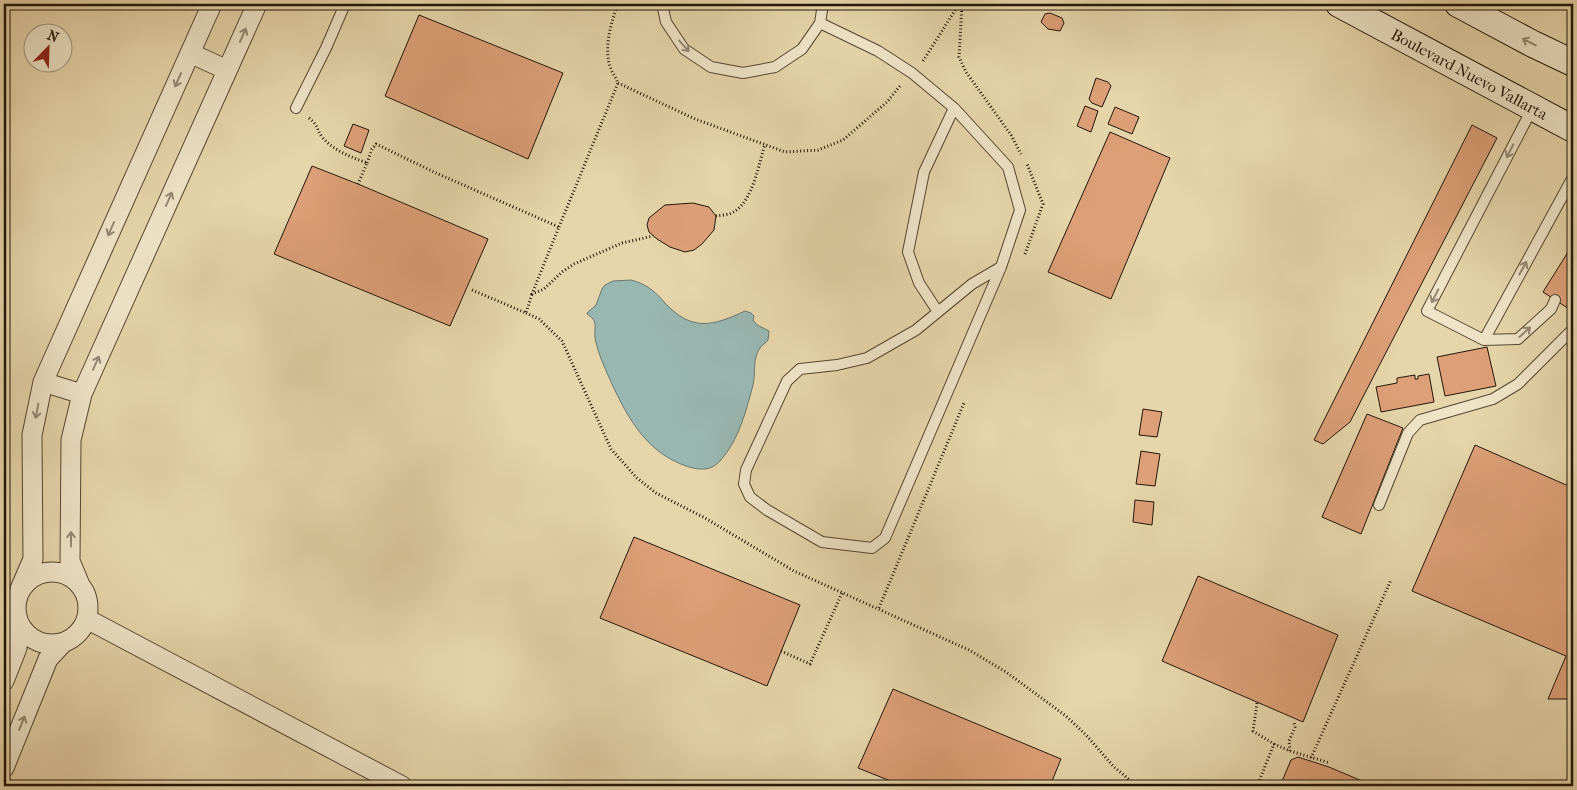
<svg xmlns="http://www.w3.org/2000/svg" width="1577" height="790" font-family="'IM FELL French Canon',serif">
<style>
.water{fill:#98b7b1;stroke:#69776e}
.building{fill:#dc9f77;stroke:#231609}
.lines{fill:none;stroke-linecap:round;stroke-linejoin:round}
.lane-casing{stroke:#544631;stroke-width:12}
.street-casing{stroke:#544631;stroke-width:21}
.secondary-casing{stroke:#231609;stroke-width:28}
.path{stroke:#231609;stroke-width:3;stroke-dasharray:1 2.5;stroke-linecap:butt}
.lane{stroke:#efe4c8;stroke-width:10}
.street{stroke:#efe4c8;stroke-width:19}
.secondary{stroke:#efe4c8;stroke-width:26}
.oneway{stroke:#938772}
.labels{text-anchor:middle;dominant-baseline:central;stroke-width:4;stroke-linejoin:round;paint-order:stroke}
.street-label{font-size:16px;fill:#231609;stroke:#efe4c8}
</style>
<rect width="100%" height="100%" fill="#e6d5aa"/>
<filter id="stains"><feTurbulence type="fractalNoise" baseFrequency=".004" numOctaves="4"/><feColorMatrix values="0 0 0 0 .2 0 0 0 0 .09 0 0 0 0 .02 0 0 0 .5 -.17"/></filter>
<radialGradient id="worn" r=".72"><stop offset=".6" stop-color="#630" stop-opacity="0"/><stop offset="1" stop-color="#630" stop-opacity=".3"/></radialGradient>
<path class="water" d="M631 280C646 284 655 291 665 303 692 332 713 326 745 311L751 313 754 316 753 320 757 325 769 331 768 340C766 343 762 345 760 348 752 359 756 373 753 385 746 411 739 440 720 461 711 471 700 470 689 467 644 453 625 413 607 373 603 364 596 347 595 337 594 332 597 324 593 319 592 317 589 316 587 314L588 312 596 305 602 289 605 285 613 281Z"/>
<path class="building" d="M1050 13 1062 18 1064 23 1060 31 1048 29 1041 22 1045 14Z
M419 15 563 73 528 159 385 96Z
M1096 78 1108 82 1111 86 1102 107 1092 103 1089 99Z
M1085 106 1098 111 1091 132 1077 126Z
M1115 107 1139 117 1132 134 1108 124Z
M353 124 369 130 361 153 344 146Z
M1472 125 1497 138 1350 422 1323 444 1314 440Z
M1110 132 1170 158 1111 299 1048 272Z
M312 166 358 184 488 239 450 326 274 254Z
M693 203 709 207 716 216 714 230 702 244 694 250 685 252 670 247 657 239 649 232 647 225 649 218 665 205Z
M1573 244V306L1569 309 1543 292Z
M1487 347 1496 386 1445 396 1437 357Z
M1429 374 1434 402 1381 412 1376 387 1397 383V378L1415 375V379H1418V376Z
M1143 409 1162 412 1157 437 1139 435Z
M1367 414 1403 428 1361 534 1322 517Z
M1475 445 1573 488V699H1548L1566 656 1412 591Z
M1141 451 1160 454 1155 486 1136 484Z
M1135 500 1154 502 1152 525 1133 522Z
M634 537 800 605 767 686 600 618Z
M1198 576 1338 635 1303 722 1162 661Z
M893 689 1061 759 1050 786H903L858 768Z
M1298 757 1329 767 1374 786H1280L1291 760Z"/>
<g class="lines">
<g class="lane-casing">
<path id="lane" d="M662 4 666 22 684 49 711 67 743 73 775 67 802 49 820 23 823 4
M820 23 878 51 912 73 954 108 1008 167 1020 210 1001 267 885 538 872 548 822 542 767 510 750 497 744 484 746 470 787 381 800 369 837 365 867 358 916 330 972 284 1001 267
M296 108 326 48 345 4
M1532 109 1427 311 1484 340 1573 177
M938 312 919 283 908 252 924 172 954 108
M1484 340 1518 339 1551 309 1555 300
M1379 505 1408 433 1420 420 1493 399 1518 384 1573 329"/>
</g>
<g class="street-casing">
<path id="street" d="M190 53 227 70
M43 382 82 394
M16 608a36 36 0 1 1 72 0a36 36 0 1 1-72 0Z
M80 585 70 561 71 440 82 394 257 4
M20 589 33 559 32 435 43 382 212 4
M87 619 402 786
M4 681 17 648 19 623
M4 768 48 659 63 643"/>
</g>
<g class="secondary-casing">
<g id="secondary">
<path id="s1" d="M1339 4 1573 129"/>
<path d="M1458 4 1533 44 1573 63"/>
</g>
</g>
<path class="path" d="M962 4 959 57 966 72 1011 135 1021 154
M923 61 959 4
M618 83 695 119 785 152 818 150 843 140 887 102 900 86
M309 118C319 126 316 129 322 137 334 151 351 157 367 163L358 184
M367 163 372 149 376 144 436 173 559 227 532 294 544 289 562 272 574 264 622 243 653 236
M716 216C722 215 730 215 735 211 753 200 759 163 765 144
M559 227 618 83C616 78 613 74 611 69 603 50 611 22 618 4
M1025 254 1043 204 1027 164
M472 290 526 313 532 294
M526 313 539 319 562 341 611 449 637 478 656 493 705 518 794 571 969 650 1006 672 1066 716 1086 735 1114 767 1137 786
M879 608 964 403
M781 651 810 664 842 593
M1257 703 1253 731 1274 744 1257 786
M1274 744 1290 751 1289 741 1295 727 1294 722
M1290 751 1330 763
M1311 758 1391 580"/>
<use href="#lane" class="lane"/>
<use href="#street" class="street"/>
<use href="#secondary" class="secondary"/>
</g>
<defs><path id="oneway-shaft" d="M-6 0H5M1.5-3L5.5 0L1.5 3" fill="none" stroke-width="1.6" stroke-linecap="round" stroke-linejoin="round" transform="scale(1.25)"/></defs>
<g class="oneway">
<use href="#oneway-shaft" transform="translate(243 35) rotate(-66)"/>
<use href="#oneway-shaft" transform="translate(1529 42) rotate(-153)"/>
<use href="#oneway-shaft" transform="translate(684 46) rotate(48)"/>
<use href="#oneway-shaft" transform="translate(178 80) rotate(114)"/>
<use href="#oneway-shaft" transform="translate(1510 151) rotate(117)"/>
<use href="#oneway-shaft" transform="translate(169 199) rotate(-66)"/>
<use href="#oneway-shaft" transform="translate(111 229) rotate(114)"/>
<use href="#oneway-shaft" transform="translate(1523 268) rotate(-61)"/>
<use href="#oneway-shaft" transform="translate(1435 296) rotate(117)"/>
<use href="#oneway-shaft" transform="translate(1525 332) rotate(-42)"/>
<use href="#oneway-shaft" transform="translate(96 363) rotate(-66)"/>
<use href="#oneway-shaft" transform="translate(37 411) rotate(101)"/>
<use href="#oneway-shaft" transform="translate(71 539) rotate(-90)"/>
<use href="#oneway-shaft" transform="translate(22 723) rotate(-68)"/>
</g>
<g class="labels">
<g class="street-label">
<text stroke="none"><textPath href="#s1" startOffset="148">Boulevard Nuevo Vallarta</textPath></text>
</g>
</g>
<rect width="1577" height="790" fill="none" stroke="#e6d5aa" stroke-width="20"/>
<rect x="5" y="5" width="1567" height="780" fill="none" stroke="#231609" stroke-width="2.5"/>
<rect x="10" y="10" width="1557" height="770" fill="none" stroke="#231609"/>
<g transform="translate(48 48) rotate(23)"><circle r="24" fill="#efe4c8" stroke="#9d927c"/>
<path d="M0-4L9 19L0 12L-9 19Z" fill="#8f2418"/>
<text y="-8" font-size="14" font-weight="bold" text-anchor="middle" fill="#231609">N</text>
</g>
<rect width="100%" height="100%" filter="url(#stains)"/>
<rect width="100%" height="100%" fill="url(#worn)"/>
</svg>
